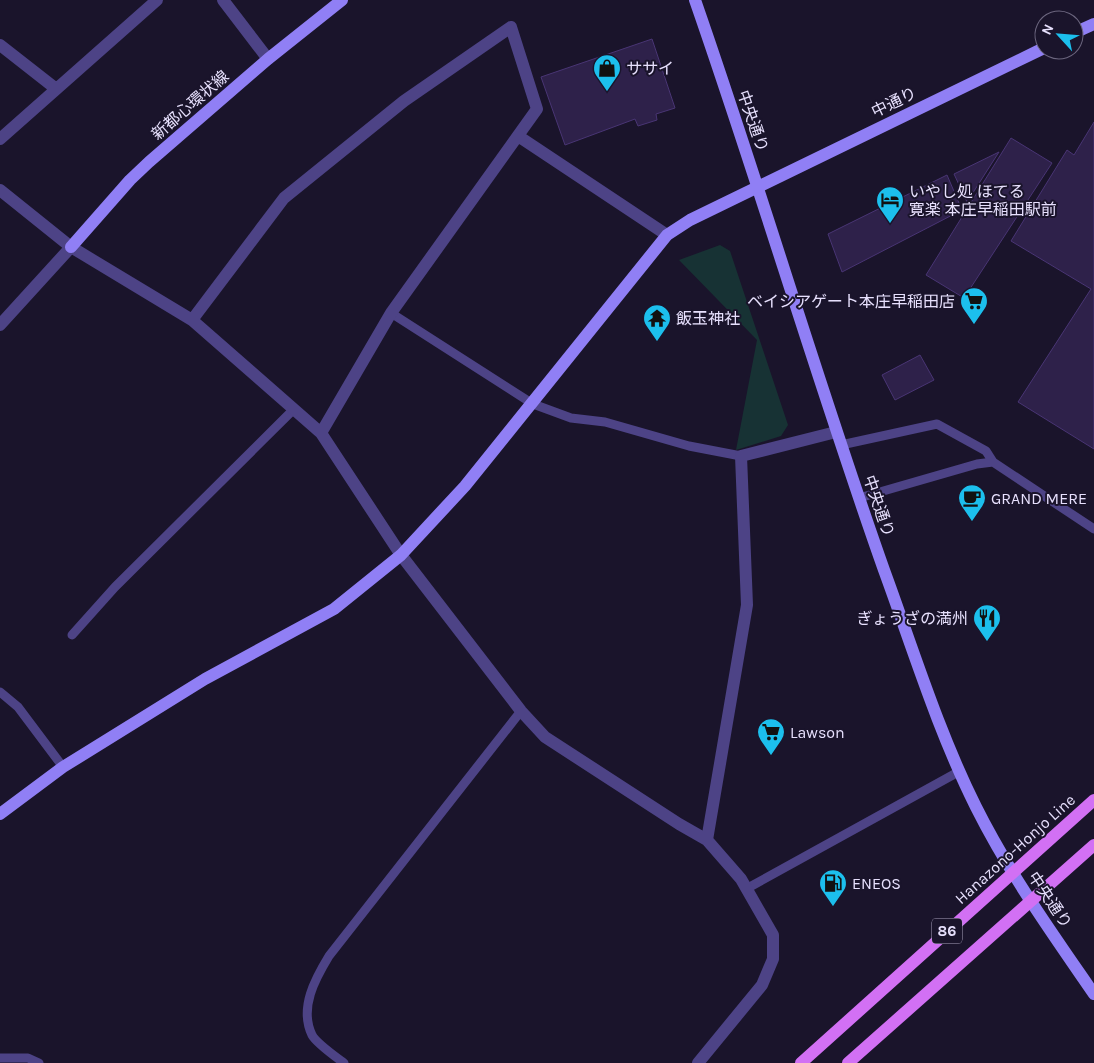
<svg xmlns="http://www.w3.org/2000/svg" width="1094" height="1063" font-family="Karla,'Noto Sans JP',sans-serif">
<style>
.green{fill:#173234}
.building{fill:#2e214a;stroke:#493574}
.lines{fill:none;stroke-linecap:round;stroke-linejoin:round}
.lane{stroke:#4d4386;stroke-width:9}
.street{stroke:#4d4386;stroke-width:12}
.secondary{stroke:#907ff5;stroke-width:12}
.primary{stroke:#d270f4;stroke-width:12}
.labels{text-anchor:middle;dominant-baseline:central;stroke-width:4;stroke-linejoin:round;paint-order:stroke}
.shield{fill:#1a142b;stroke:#aaa3be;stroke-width:1}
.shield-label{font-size:15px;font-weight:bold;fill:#e7e0fd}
.poi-label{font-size:16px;fill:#e7e0fd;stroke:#1a142b;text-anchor:start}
.street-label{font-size:16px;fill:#e7e0fd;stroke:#1a142b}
</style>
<rect width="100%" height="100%" fill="#1a142b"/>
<path class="green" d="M720 245 730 251 788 425 781 436 736 450 757 340 679 260Z"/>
<path class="building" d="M652 39 675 108 656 114 657 120 638 126 635 119 565 145 541 77Z
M1094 122V449L1018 402 1091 289 1011 241 1067 150 1074 155Z
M1011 138 1052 163 964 298 926 275Z
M999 152 967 202 954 174Z
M947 175 962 210 842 272 828 234Z
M920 355 934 380 895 400 882 375Z"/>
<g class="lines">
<path class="lane" d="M391 313 533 404 571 418 605 422 689 446 741 456
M841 445 937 424 986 451 993 462 1094 529
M859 498 977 464 993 462
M72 635 115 587 294 409
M0 692 18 707 63 767
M746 889 960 771
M0 1058H28L39 1063
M344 1063C336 1057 316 1043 312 1035 299 1008 315 979 329 956L521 711"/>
<path class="street" d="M223 0 268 59
M0 45 55 88
M518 136 667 235
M0 139 157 0
M0 190 71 247 192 320 321 433 401 555 521 711 545 737 679 824 707 840 741 879 773 935V959L762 985 698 1063
M192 320 284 198 404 101 511 27 537 109 391 313 321 433
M0 325 71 247
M707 840 747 605 741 456 836 432"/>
<path class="secondary" d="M695 0C761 189 817 381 884 570 913 649 938 731 976 807 1009 873 1052 933 1094 994
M1074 33 1094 24
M71 247 130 180 149 162 268 59 342 0
M0 814 63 767 205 679 334 609 401 555 465 486 667 235 690 220 1044 48"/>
<path class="primary" d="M801 1063 1094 800
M848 1063 1094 845"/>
</g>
<defs>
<g id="shop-pin" transform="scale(1.4375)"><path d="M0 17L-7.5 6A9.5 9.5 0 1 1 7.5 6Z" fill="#1cbfed" stroke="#1a142b"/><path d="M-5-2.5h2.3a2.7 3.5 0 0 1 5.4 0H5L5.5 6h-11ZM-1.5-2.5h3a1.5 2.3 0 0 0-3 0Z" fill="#111"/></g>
<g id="hotel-pin" transform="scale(1.4375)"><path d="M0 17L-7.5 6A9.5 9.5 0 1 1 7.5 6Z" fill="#1cbfed" stroke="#1a142b"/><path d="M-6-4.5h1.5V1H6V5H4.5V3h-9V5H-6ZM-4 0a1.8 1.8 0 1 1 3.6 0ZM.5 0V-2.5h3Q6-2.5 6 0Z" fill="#111"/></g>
<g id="supermarket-pin" transform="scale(1.4375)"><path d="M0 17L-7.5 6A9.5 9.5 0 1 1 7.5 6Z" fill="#1cbfed" stroke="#1a142b"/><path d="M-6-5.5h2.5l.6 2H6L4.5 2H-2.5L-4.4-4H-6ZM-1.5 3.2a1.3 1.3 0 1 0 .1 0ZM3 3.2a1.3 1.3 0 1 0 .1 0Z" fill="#111"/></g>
<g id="temple-pin" transform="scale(1.4375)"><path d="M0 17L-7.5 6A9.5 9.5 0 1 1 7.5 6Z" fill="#1cbfed" stroke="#1a142b"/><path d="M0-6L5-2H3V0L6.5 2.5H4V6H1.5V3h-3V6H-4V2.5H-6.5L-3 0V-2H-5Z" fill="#111"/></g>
<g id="cafe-pin" transform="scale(1.4375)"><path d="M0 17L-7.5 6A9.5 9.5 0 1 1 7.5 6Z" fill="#1cbfed" stroke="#1a142b"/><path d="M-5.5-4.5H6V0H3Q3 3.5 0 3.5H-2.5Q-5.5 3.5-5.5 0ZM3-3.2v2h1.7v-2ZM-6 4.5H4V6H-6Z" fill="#111"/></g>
<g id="restaurant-pin" transform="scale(1.4375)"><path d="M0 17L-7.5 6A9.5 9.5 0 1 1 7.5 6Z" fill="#1cbfed" stroke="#1a142b"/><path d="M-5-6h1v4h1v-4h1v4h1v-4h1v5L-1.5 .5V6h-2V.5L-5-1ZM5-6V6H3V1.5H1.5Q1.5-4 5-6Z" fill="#111"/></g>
<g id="fuel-pin" transform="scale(1.4375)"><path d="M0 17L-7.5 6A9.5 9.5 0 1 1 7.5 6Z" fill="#1cbfed" stroke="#1a142b"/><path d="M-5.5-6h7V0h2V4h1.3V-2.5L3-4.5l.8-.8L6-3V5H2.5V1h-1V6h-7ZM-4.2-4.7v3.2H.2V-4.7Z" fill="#111"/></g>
</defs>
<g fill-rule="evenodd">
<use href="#shop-pin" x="607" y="68"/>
<use href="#hotel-pin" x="890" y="200"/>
<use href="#supermarket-pin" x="974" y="301"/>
<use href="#temple-pin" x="657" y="318"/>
<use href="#cafe-pin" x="972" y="498"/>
<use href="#restaurant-pin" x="987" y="618"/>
<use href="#supermarket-pin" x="771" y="732"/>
<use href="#fuel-pin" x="833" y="883"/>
</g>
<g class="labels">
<rect class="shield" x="932" y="918.5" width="30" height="25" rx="4"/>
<g class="shield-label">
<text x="947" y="931">86</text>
</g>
<g class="poi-label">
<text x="626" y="68">ササイ</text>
<text x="909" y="191">いやし処 ほてる<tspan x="909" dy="18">寛楽 本庄早稲田駅前</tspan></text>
<text x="955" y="301" text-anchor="end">ベイシアゲート本庄早稲田店</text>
<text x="676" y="318">飯玉神社</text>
<text x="991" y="498">GRAND MERE</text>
<text x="968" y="618" text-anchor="end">ぎょうざの満州</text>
<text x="790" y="732">Lawson</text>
<text x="852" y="883">ENEOS</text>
</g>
<g class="street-label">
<text transform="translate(894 102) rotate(-26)">中通り</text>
<text transform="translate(190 105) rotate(-41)">新都心環状線</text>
<text transform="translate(753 121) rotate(71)">中央通り</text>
<text transform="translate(879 506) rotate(71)">中央通り</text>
<text transform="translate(1015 849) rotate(-42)">Hanazono-Honjo Line</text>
<text transform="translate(1050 900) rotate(56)">中央通り</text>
</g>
</g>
<g transform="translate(1059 35) rotate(296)"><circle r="24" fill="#1a142b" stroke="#6c667f"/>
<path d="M0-4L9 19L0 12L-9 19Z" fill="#1cbfed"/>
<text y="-8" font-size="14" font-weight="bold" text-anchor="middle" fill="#e7e0fd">N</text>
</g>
</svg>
